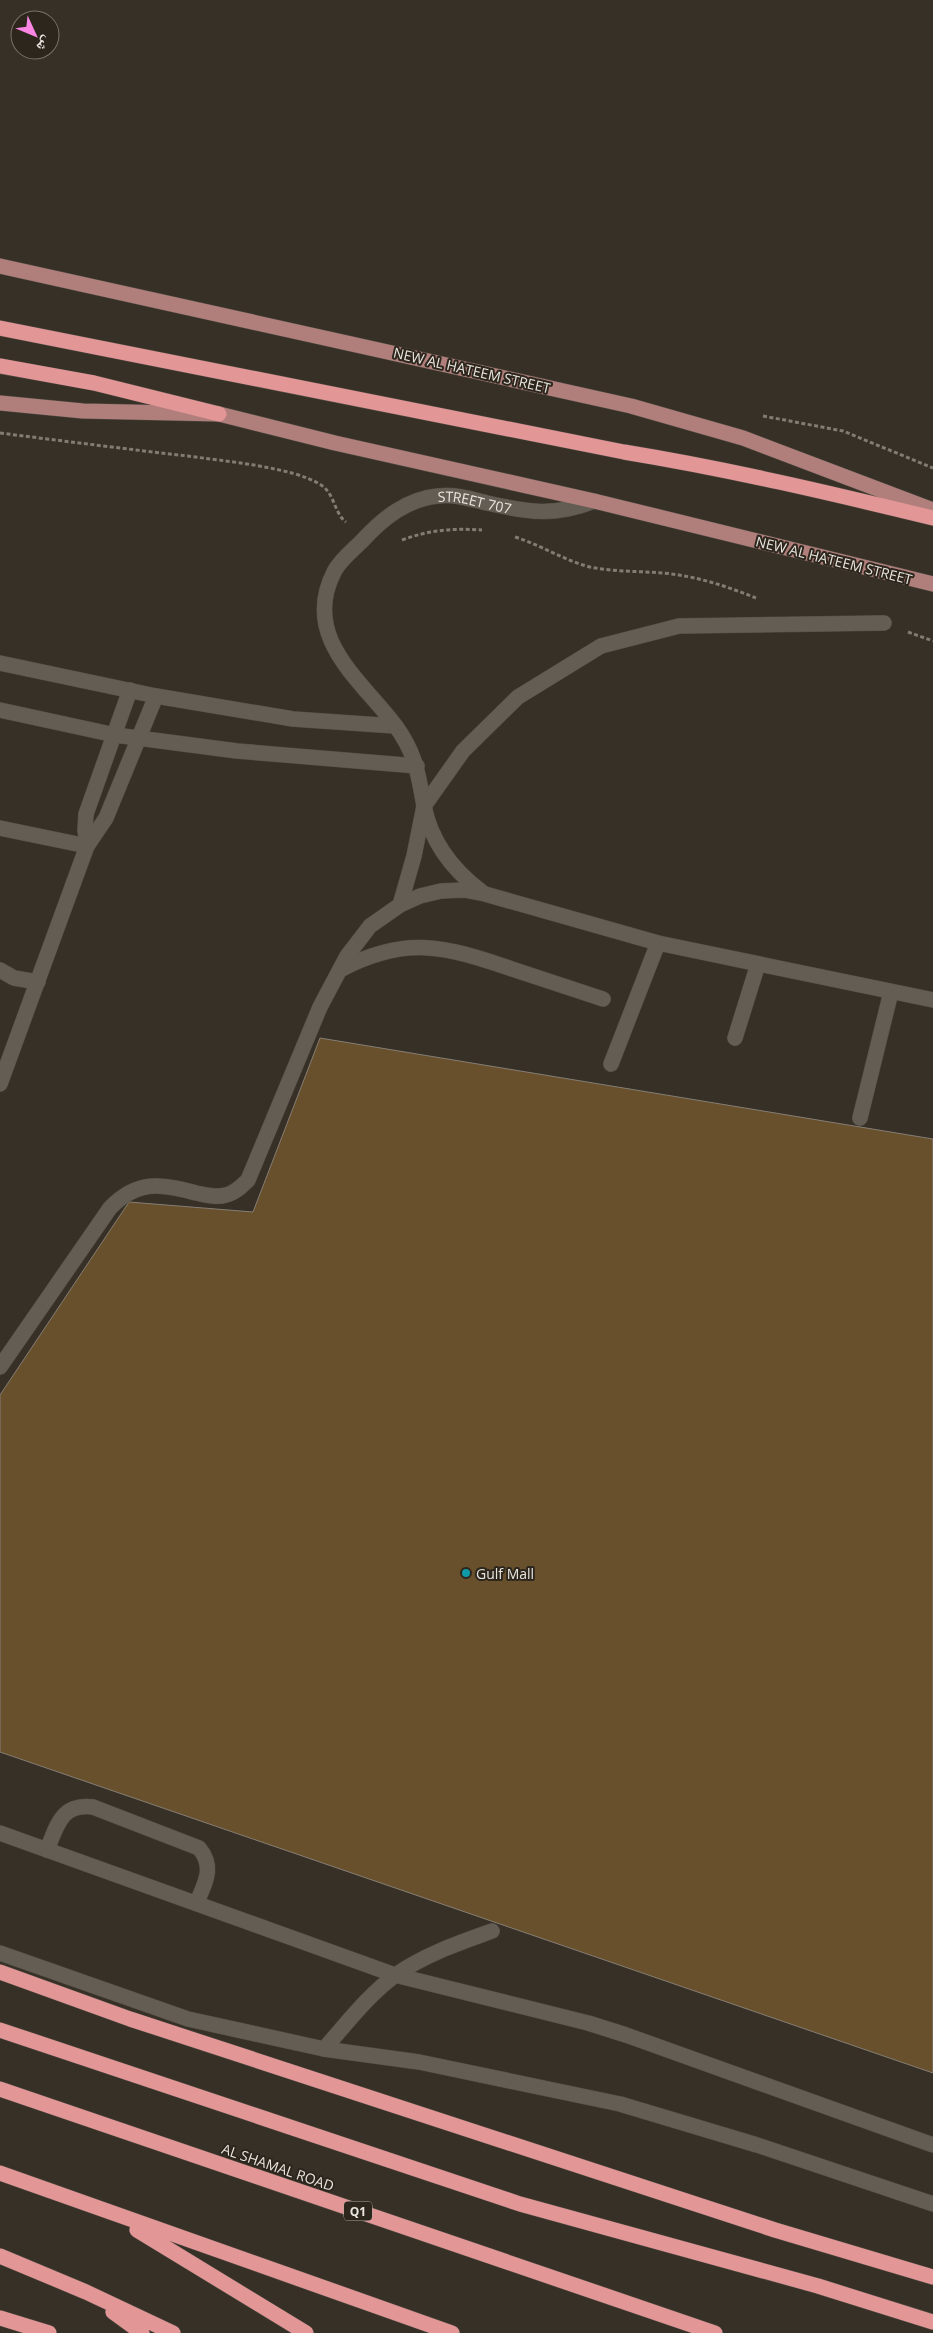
<svg xmlns="http://www.w3.org/2000/svg" width="933" height="2333" font-family="'Open Sans','Noto Naskh Arabic',sans-serif">
<style>
.building{fill:#68502d;stroke:#867e74}
.lines{fill:none;stroke-linecap:round;stroke-linejoin:round}
.minor-casing{stroke:#534d45;stroke-width:16}
.major-casing{stroke:#534d45;stroke-width:16}
.highway-casing{stroke:#534d45;stroke-width:16}
.path{stroke:#817c74;stroke-width:3;stroke-dasharray:4 2.5;stroke-linecap:butt}
.minor{stroke:#645d53;stroke-width:15}
.major{stroke:#b07f7b;stroke-width:15}
.highway{stroke:#e39696;stroke-width:15}
.culture-dot{fill:#0f9aa8;stroke:#2c261d;stroke-width:2}
.labels{text-anchor:middle;dominant-baseline:central;stroke-width:4;stroke-linejoin:round;paint-order:stroke}
.shield{fill:#2c261d;stroke:#b0aca5;stroke-width:1}
.shield-label{font-size:12px;font-weight:bold;fill:#e9e5df}
.street-label{font-size:14px;fill:#e9e5df;stroke:#2c261d}
.poi-label{font-size:14px;fill:#e9e5df;stroke:#2c261d;text-anchor:start}
</style>
<rect width="100%" height="100%" fill="#363026"/>
<path class="building" d="M320 1038 933 1139V2073L0 1752V1395L129 1202 253 1212Z"/>
<g class="lines">
<g class="minor-casing">
<g id="minor">
<path d="M0 663 156 696 293 719 395 726"/>
<path d="M0 710 115 735 237 751 417 766"/>
<path d="M0 828 87 846"/>
<path d="M87 846 85 830 86 814 130 690"/>
<path id="s1" d="M482 892C454 871 431 842 424 806 418 773 416 754 395 725 360 679 301 637 334 572 340 560 353 550 362 541 383 518 407 499 438 496 455 494 471 499 487 503 528 512 554 517 594 501"/>
<path d="M400 905 414 856 424 806 463 751 518 697 601 646 679 626 884 623"/>
<path d="M0 970 14 978 38 982"/>
<path d="M340 970C406 935 445 946 512 969 542 979 573 989 603 999"/>
<path d="M735 1038 758 964"/>
<path d="M611 1064 658 943"/>
<path d="M0 1084 87 846 106 818 156 696"/>
<path d="M860 1118 891 992"/>
<path d="M0 1367 110 1208C137 1180 161 1183 196 1193 206 1195 216 1198 226 1195 235 1193 242 1186 248 1180L320 1007 347 956 370 926 400 905 420 896 441 891 464 890 485 894 658 943 933 1000"/>
<path d="M0 1833 395 1975 588 2023 626 2035 933 2145"/>
<path d="M47 1850C57 1826 61 1803 93 1807L199 1848C215 1867 205 1883 197 1902"/>
<path d="M0 1953 188 2019 324 2049 419 2062 620 2104 757 2145 933 2204"/>
<path d="M324 2049C347 2023 369 1994 397 1974 426 1954 459 1943 492 1931"/>
</g>
</g>
<g class="major-casing">
<path id="major" d="M0 266 631 406 743 438 933 510
M0 403 83 411 219 414 335 443 594 501 933 584"/>
</g>
<g class="highway-casing">
<path id="highway" d="M0 328 624 452C728 469 830 493 933 518
M0 366 94 383 219 414
M0 1972 130 2019 775 2230 933 2277
M0 2030 520 2204 818 2286 933 2322
M0 2089 715 2333
M0 2173 452 2333
M137 2230 306 2333
M0 2256 86 2292 173 2333
M113 2312 142 2333
M0 2318 49 2333"/>
</g>
<path class="path" d="M763 416 843 431 933 468
M0 433C63 441 126 449 188 456 222 461 294 467 321 485 335 494 334 513 346 522
M515 537C541 545 563 560 590 567 614 572 639 571 663 573 696 576 726 586 756 598
M402 540C429 530 454 528 482 530
M908 632 933 641"/>
<use href="#minor" class="minor"/>
<use href="#major" class="major"/>
<use href="#highway" class="highway"/>
</g>
<circle class="culture-dot" cx="466" cy="1573" r="5"/>
<g class="labels">
<rect class="shield" x="344" y="2201.5" width="28" height="19" rx="4"/>
<g class="shield-label">
<text x="358" y="2211">Q1</text>
</g>
<g class="street-label">
<text transform="translate(472 370) rotate(13)">NEW AL HATEEM STREET</text>
<text stroke="none"><textPath href="#s1" startOffset="540">STREET 707</textPath></text>
<text transform="translate(834 560) rotate(14)">NEW AL HATEEM STREET</text>
<text transform="translate(278 2167) rotate(19)">AL SHAMAL ROAD</text>
</g>
<g class="poi-label">
<text x="476" y="1573">Gulf Mall</text>
</g>
</g>
<g transform="translate(35 35) rotate(134)"><circle r="24" fill="#2c261d" stroke="#78726b"/>
<path d="M0-4L9 19L0 12L-9 19Z" fill="#fc86e3"/>
<text y="-8" font-size="14" font-weight="bold" text-anchor="middle" fill="#e9e5df">ش</text>
</g>
</svg>
